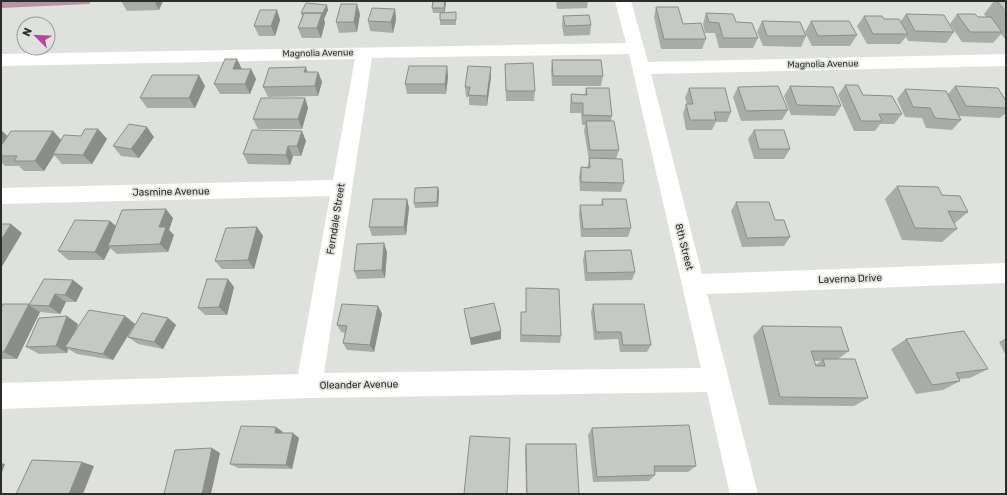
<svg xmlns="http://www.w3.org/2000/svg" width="1007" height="495" font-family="Rubik,sans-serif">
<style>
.water{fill:#b793ac}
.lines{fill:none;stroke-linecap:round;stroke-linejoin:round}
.minor{fill:#fff;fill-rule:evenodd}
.wall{fill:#a9ada8;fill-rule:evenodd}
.shaded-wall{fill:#8a8d88}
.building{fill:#c5c9c3;stroke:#8a8d88}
.labels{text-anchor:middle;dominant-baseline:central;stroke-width:3.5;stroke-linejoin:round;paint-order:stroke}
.far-street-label{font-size:9px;fill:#2c2d2b;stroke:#dfe2dc}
.street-label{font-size:10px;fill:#2c2d2b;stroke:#dfe2dc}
</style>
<rect width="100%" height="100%" fill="#dfe2dc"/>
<path class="water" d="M1 1H91L89 4 1 8Z"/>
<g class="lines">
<path class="minor" d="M615 1H631L648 62 1006 54V66L651 74 702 274 1006 263V283L707 294 758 494H730L707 392 309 398 1 409V383L298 374 330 196 1 204V188L333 180 355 59 1 66V54L626 43ZM629 54 701 368 324 373 372 58Z"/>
</g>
<path class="wall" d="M121 1H163L159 10 127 11Z
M433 1H446L445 13 456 18V25H440V13H433L432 8Z
M556 1H588L587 8 557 9Z
M994 1H1006V40L1001 34 993 43 962 42 950 24 957 14 978 17H986L984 14Z
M656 7 683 24 706 39 702 49H661L654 17Z
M395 9 396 20 393 33 370 31 368 21Z
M277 10 280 20 275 36H259L254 26Z
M328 10 324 19 325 23 321 38H302L298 28 302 16 301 13Z
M706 13 736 22 758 38 753 48H719L715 33H705L703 24Z
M360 14 357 32 339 33 336 22Z
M906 14 954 32 946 43 908 41 906 37 900 44H867L857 26 864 16 900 22Z
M563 16 591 25 590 35 564 36 562 26Z
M762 21 806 36 801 47 763 46 757 32Z
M811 21 857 35 850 46H812L805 32Z
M237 59 242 69H251L256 79 250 94H220L214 84Z
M552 60 603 76 601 86H552L551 70Z
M505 64 535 91 534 101H506Z
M447 66 448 77 446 94H407L405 84Z
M491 67V77L487 106 469 105V97H466L465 87Z
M307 72H318L322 82 318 96 268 97 263 87Z
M845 85 863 95 902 114 894 124H880L875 131H854L838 95Z
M205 86 195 108H147L140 98Z
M790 86 841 106 835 116 791 115 784 96Z
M955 86 1006 101V113L1000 118 959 116 961 120 952 130 926 128 922 118 905 117 897 99 905 89 948 94Z
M738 87 788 110 782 120 741 121 733 97Z
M586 88 612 116 611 121 619 150 616 159 624 183 621 192 580 191 579 177 581 167 587 168 589 160 584 131 585 125H582L581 113H570V104L571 94H585Z
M689 88 731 112 727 122H716L712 130H686L683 114 686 104H687L685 98Z
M305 98 308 108 302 129H258L253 119Z
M98 129 107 139 92 164H62L54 155 44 171H24L19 166H5L1 162V130L8 136 53 131 61 140 81 136Z
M754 130 790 149 784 159H754L748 139Z
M154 137 139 158 121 156 113 146Z
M306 141 301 156H293L290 165 248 164 243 154Z
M897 186 942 195 968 212 954 224 957 229 942 242 902 240 885 199Z
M438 187 439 192 438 207 415 208 414 203Z
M407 199 409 208 406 235 372 236 369 227Z
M602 199 631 228 628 237H581L579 214 580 205H601Z
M736 202 775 220 790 237 784 246 742 247 731 211Z
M173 218 169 230 174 235 168 252 117 254 110 248 104 260H68L58 251 110 221 116 226Z
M257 227 263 236 254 269H222L215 261Z
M585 251 635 272 632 280 585 281 583 260Z
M387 252 385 278 357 279 354 271Z
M73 280 83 288 76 302H66L60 314 40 312 17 359H1V308L29 304 30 305Z
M234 287 227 315H205L198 308Z
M526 288 561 336 560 343 520 342 521 312H526Z
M593 304 651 345 647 352H620L618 339 594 340 591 312Z
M378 306 382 314 374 352 347 350 343 343 345 333 341 332 337 325Z
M464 309 501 331V339L471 345Z
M125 316 135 324 113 360 77 354 68 349 67 353 39 354 26 347 78 324 75 332Z
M168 318 176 325 163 349 138 344 128 337Z
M762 326 849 351 838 359 868 398 854 406 769 405 753 336ZM814 361H821L815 365Z
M1006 338V356L999 342Z
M906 339 988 369 970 378 959 379 960 381 943 390 916 394 891 349Z
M592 428 696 466 688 472H654L655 475 649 481 593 482 588 435Z
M283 432 282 433 299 438 292 469 238 468 230 464Z
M526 444 579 494H526L525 451Z"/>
<path class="shaded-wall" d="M154 1H163L159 10Z
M445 1H446V3L444 13V8Z
M357 4 360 14 357 32 354 22Z
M327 5 328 10 324 19 325 23 321 38 317 28 322 13Z
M395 9 396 20 393 33 391 22Z
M277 10 280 20 275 36 271 26Z
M237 59 242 70 233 69Z
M447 66 448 77 446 94 445 84Z
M306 67 309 78 304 72Z
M491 67V77L487 106V96Z
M251 69 256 79 250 94 245 84Z
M318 72 322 82 318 96 315 86Z
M199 75 205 86 195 108 189 98Z
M305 98 308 108 302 129 298 119Z
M147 127 154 137 139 158 131 149Z
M98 129 107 139 92 164 83 155Z
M1 130 9 138 1 151Z
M53 131 62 141 53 154 54 155 44 171 35 161Z
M302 131 306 141 301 156 297 146Z
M288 146 293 156 290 165 286 155Z
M438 187 439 192 438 207 437 202Z
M407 199 409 208 406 235 404 227Z
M166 209 173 218 169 230 174 235 168 252 160 244 159 227Z
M110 221 119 229 108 246 110 248 104 260 95 252Z
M11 224 22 233 1 268V240Z
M257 227 263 236 254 269 248 260Z
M384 243 387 252 385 278 382 270Z
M228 279 234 287 227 315 219 307Z
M73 280 83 288 76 302 65 295Z
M55 294 66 302 60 314 49 306Z
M29 304 31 305H29L40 312 17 359 4 352Z
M378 306 382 314 374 352 370 345Z
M67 316 78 324 69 348 65 347 68 349 67 353 56 346Z
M125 316 135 324 113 360 103 354Z
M168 318 176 325 163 349 154 342Z
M501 331V339L471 345 470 338Z
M276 427 283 432 281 438 275 433Z
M293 433 299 438 292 469 286 465Z
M212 448 220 453 211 494H202Z
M82 462 94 466 83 494H69Z
M1 463 5 464 1 475Z"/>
<path class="building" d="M433 1H445L444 8H432Z
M997 1H1006V12Z
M306 3 327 5 322 14V13H301Z
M341 4H357L354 22H336Z
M656 7H678L683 24 701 23 706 39H664Z
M372 8 395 9 391 22 368 21Z
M260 10H277L271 26H254Z
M456 12V20H440V13Z
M304 13H322L317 28H298Z
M706 13 733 14 736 22 752 23 758 38H723L719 23 709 22Z
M906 14 944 15 954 32 915 31Z
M957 14H975L978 17H991L1002 32H970Z
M589 15 591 25 565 26 563 16Z
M864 16H882L884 19H899L908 34H873Z
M762 21 800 22 806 36H767Z
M811 21H849L857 35 818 36Z
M225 59H237L233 69H251L245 84H214Z
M552 60H601L603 76H553Z
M533 63 535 91H506L505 64Z
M409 66H447L445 84H405Z
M468 66 491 67 487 96 468 95 470 87H465Z
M306 67 304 72H318L315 86 263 87 269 68Z
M152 75H199L189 98H140Z
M845 85H858L863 95 892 96 902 114H879L882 121H861Z
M778 86 788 110 746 111 738 87Z
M790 86 833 87 841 106 797 105Z
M955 86 998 88 1006 101V108L966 106Z
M586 88H609L612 116 583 115V103H572L571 94 587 95Z
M689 88H725L731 112H714L716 120H690L686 104H693Z
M905 89 946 91 961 120 935 118 930 108 913 107Z
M261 98H305L298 119H253Z
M586 121H614L619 150H590Z
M129 124 147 127 131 149 113 146Z
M85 129H98L83 155 53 154 64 135 81 136Z
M252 130 302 131 297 146H288L286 155 243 154Z
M754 130H784L790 149H759Z
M11 131H53L35 161H14L17 156H1V146Z
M589 158 622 159 624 183 581 182V167L590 168Z
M897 186 938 187 942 195 960 196 968 212 948 211 957 229 915 228Z
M438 187 437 202 414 203 415 188Z
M373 199H407L404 227H369Z
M602 199H626L631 228 583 229 580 205H603Z
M736 202H769L775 220H784L790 237 747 238Z
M166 209 159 227H166L160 244 108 246 122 210Z
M75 220 110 221 95 252 58 251Z
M1 224H11L1 240Z
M257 227 248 260 215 261 226 228Z
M384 243 382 270 354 271 357 244Z
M631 250 635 272 587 273 585 251Z
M44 279 73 280 65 295 55 294 49 306 29 305Z
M207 279H228L219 307 198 308Z
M526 288 559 289 561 336 521 335V312H526Z
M494 303 501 331 470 338 464 309Z
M3 304H29L4 352H1V308Z
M342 304 378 306 370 345 343 343 347 326 337 325Z
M593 304H644L651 345H623L621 332H596Z
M89 310 125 316 103 354 65 347Z
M142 313 168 318 154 342 128 337Z
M67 316 56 346 26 347 39 318Z
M762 326 841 327 849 351H811L816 366H825L823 359H855L868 398 780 397Z
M964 331 988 369 956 373 960 381 932 385 906 339Z
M689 425 696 466H654L655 475 597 477 592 428Z
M241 426 276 427 275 433H293L286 465 230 464Z
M470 436 510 438 507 494H464Z
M526 444H576L579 494H527Z
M212 448 202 494H164L175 450Z
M32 460 82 462 69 494H16Z"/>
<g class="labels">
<g class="far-street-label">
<text transform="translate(318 53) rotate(-1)">Magnolia Avenue</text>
<text transform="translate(823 64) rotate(-1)">Magnolia Avenue</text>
</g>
<g class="street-label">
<text transform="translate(171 192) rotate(-1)">Jasmine Avenue</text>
<text transform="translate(336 219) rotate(-81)">Ferndale Street</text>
<text transform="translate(684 247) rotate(76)">8th Street</text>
<text transform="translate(850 279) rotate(-2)">Laverna Drive</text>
<text transform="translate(359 385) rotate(-1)">Oleander Avenue</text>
</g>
</g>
<rect width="1007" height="495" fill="none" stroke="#2c2d2b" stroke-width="4"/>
<g transform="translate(36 36) rotate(294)"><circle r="19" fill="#dfe2dc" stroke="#979a95"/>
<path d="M0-3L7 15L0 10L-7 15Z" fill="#b7449e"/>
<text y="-6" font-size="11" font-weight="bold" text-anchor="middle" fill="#2c2d2b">N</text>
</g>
</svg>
